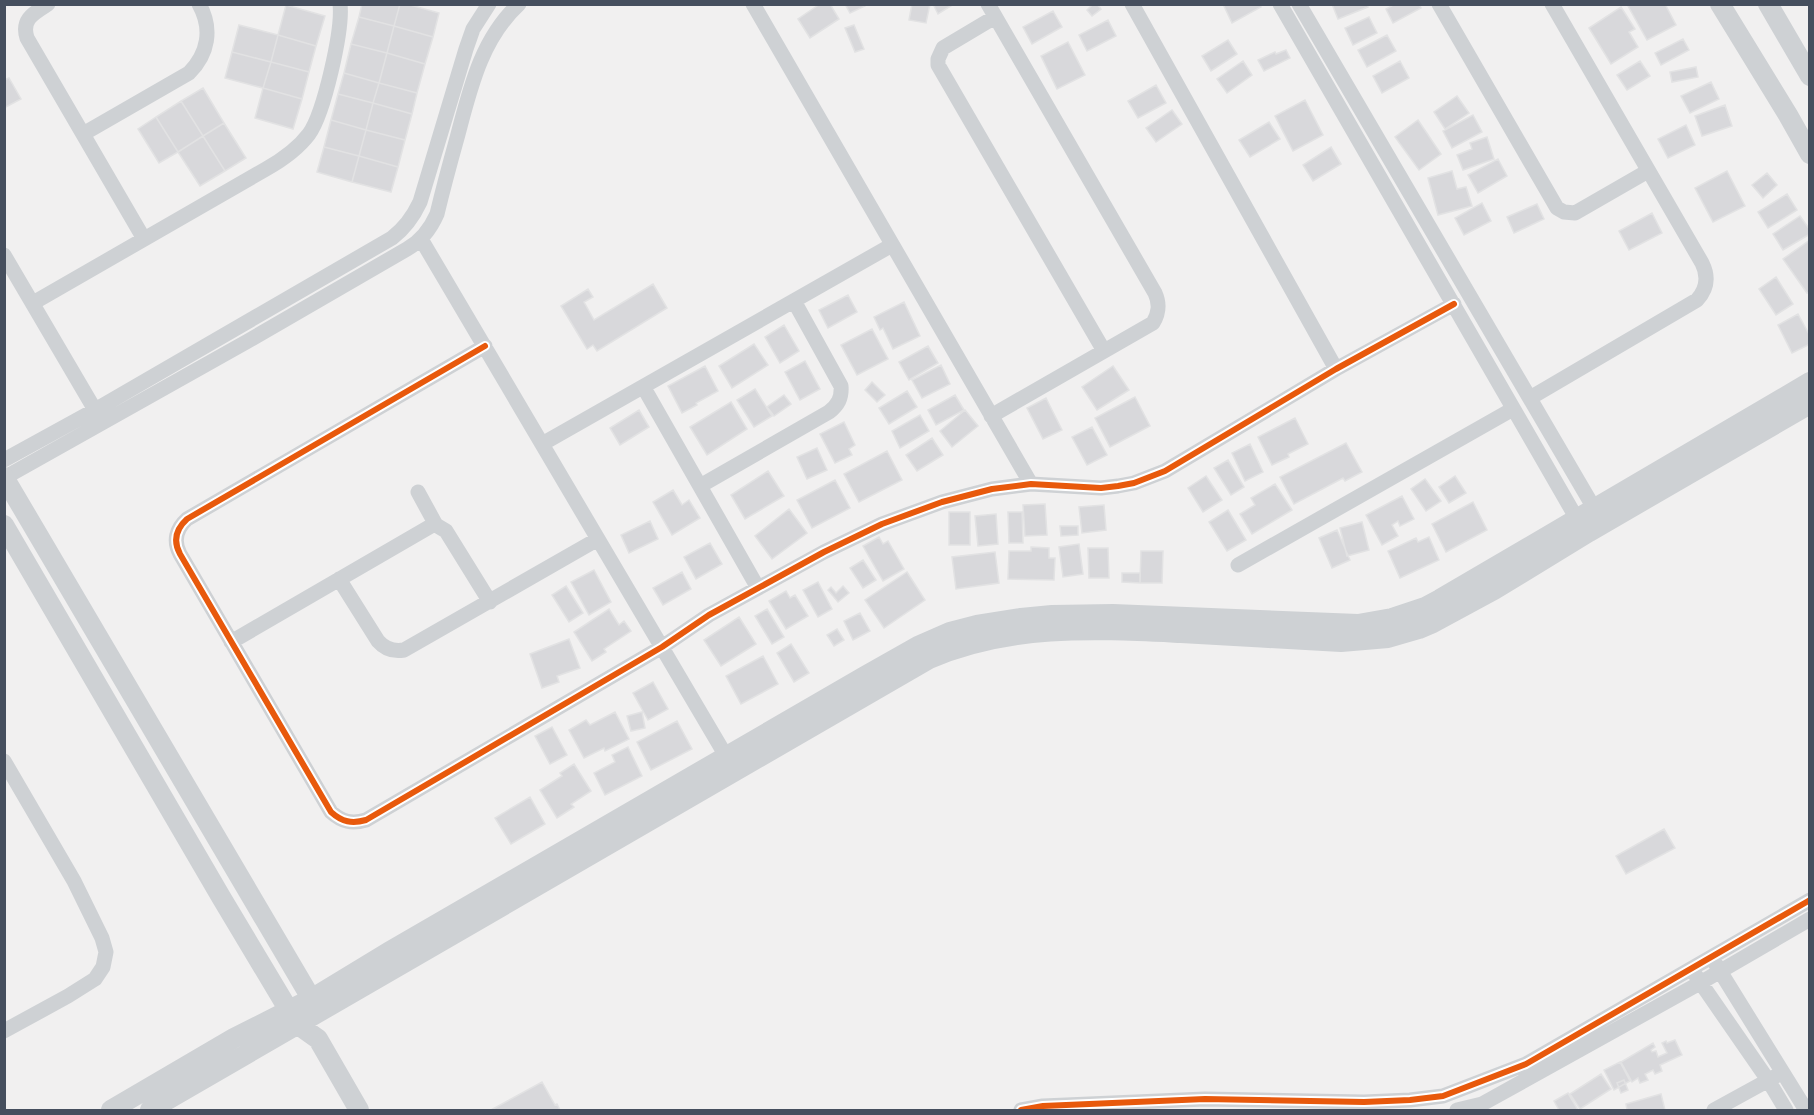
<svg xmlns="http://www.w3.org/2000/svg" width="1814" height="1115" font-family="'Public Sans',sans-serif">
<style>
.building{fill:#d8d8db;stroke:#e2e2e3;stroke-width:1.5}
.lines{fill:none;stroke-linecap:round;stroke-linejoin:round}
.minor{stroke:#ced1d4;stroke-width:15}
.tertiary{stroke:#ced1d4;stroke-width:20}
.cycleway-casing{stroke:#fff;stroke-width:10}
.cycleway{stroke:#e8590c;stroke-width:6}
</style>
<rect width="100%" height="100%" fill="#f1f0f0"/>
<path class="building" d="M362 4H400L394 26 359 17Z
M400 4H407L439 13 433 37 394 26Z
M820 4H830L839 19 810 38 798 19Z
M845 4H864L865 6 850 13Z
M912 4H930L926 23 909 20Z
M933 4H954L938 14Z
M1093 4H1097L1101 9 1092 16 1087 10Z
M1223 4H1260L1261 7 1232 23Z
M1332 4H1367L1368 7 1338 19Z
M1395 4H1419L1421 8 1393 23 1386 9Z
M1631 4H1665L1676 25 1647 40 1628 6Z
M286 5 325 16 316 46 278 35Z
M1621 7 1635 29 1629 32 1638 47 1611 64 1589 28Z
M1053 11 1062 27 1032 44 1023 27Z
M359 17 394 26 387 53 351 44Z
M1369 17 1377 33 1353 45 1345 28Z
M1108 20 1116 36 1087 51 1079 35Z
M239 25 278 35 271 62 232 52Z
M854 25 864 49 855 52 845 28Z
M394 26 433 37 425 64 387 53Z
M278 35 316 46 309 72 271 62Z
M1387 35 1396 51 1367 67 1358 50Z
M1683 39 1689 50 1661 65 1655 53Z
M1228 40 1237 54 1211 71 1202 56Z
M1068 42 1085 75 1057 89 1041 56Z
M351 44 387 53 379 83 344 73Z
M1286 50 1290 58 1264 71 1258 60 1275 52 1276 54Z
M232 52 271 62 263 88 225 78Z
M387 53 425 64 417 93 379 83Z
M1243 61 1252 75 1227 93 1217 79Z
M1400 61 1409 78 1382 93 1373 76Z
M1640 61 1650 76 1627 90 1617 75Z
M271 62 309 72 302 99 263 88Z
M1696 67 1698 77 1672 82 1670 72Z
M344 73 379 83 373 103 338 94Z
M9 78 21 99 4 108V80Z
M1711 82 1719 99 1690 113 1681 96Z
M379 83 417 93 412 114 373 103Z
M1156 85 1166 103 1138 118 1128 101Z
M203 88 224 123 203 136 181 101Z
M263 88 302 99 293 129 255 118Z
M338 94 373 103 366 130 331 120Z
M1457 96 1469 113 1445 129 1434 112Z
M1305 100 1323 135 1293 151 1275 116Z
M181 101 203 136 178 152 156 117Z
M373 103 412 114 405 140 366 130Z
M1725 105 1732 126 1702 136 1695 116Z
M1172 110 1182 124 1156 142 1146 128Z
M1473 115 1482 132 1452 148 1443 131Z
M156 117 178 152 159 163 138 129Z
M331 120 366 130 359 156 324 147Z
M1418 120 1441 154 1419 170 1395 137Z
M1269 122 1280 139 1250 157 1239 140Z
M224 123 246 158 225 171 203 136Z
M1686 125 1695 145 1668 158 1658 139Z
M366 130 405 140 398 167 359 156Z
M203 136 225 171 200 186 178 152Z
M1487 137 1494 159 1463 170 1457 155 1472 149 1470 143Z
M324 147 359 156 352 182 317 172Z
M1331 147 1341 164 1313 181 1303 165Z
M359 156 398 167 391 192 352 182Z
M1498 159 1507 176 1478 193 1468 175Z
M1452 171 1457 189 1466 187 1472 206 1438 215 1428 178Z
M1727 171 1745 206 1713 222 1695 188Z
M1767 173 1777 185 1763 198 1752 185Z
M1787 194 1797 210 1768 228 1758 212Z
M1482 203 1491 221 1464 235 1455 218Z
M1537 204 1544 219 1514 233 1507 217Z
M1652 213 1662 233 1629 250 1619 231Z
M1800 216 1810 230V234L1783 250 1773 234Z
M1810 240V292L1807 293 1783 259Z
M1776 277 1793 304 1776 315 1759 289Z
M653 284 667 308 597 351 593 345 587 349 561 306 588 289 593 297 584 302 594 320Z
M848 295 857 312 828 328 819 310Z
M904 302 920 336 893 349 883 328 880 330 874 317Z
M1798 314 1810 336V344L1792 353 1778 325Z
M784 325 799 351 780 363 765 337Z
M872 329 888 359 857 375 841 345Z
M754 344 768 365 732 388 719 366Z
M928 346 938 363 909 380 899 362Z
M805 361 820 389 800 400 785 372Z
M941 365 950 384 922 398 912 380Z
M705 366 718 391 696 403 697 405 682 413 668 386Z
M1113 366 1129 390 1097 410 1082 387Z
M872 382 885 395 877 402 865 390Z
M755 389 772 416 754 427 737 400Z
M907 391 917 407 889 424 879 408Z
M784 395 791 404 774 416 767 407Z
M955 395 964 410 936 425 928 410Z
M1135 397 1150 426 1110 447 1095 418Z
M1046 398 1062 430 1043 439 1027 408Z
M731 402 747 429 707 455 690 427Z
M639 410 649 427 620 445 610 428Z
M965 410 978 426 952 447 940 431Z
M920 415 929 431 900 448 892 431Z
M1295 418 1308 444 1288 454 1289 457 1272 465 1258 437Z
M844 422 855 445 849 449 852 455 835 463 820 434Z
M1092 427 1107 455 1087 465 1072 437Z
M932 438 943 455 917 471 906 455Z
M1346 443 1362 472 1345 481 1343 478 1294 504 1280 477Z
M1250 444 1263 472 1245 481 1232 453Z
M817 448 827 470 807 479 797 457Z
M887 451 902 480 859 502 844 474Z
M1228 460 1244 487 1231 495 1214 468Z
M768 471 784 496 745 519 731 495Z
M1206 476 1222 500 1203 512 1188 488Z
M1455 476 1466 493 1449 503 1439 487Z
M1425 479 1441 501 1426 511 1411 489Z
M835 480 850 508 812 528 797 500Z
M1275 484 1292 510 1252 534 1240 514 1255 505 1251 498Z
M673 490 682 505 689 500 700 518 672 535 653 502Z
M1402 496 1414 519 1400 526 1398 521 1392 525 1398 536 1382 545 1366 515Z
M1473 502 1487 530 1446 552 1432 524Z
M1045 504 1047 535 1025 536 1023 505Z
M1104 505 1106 530 1082 533 1079 507Z
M789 509 807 533 772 559 755 536Z
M1228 510 1246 540 1227 551 1209 522Z
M949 512H970V545H949Z
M1008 512H1022L1023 543H1009Z
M996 514 998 544 978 546 975 516Z
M650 521 658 539 629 553 621 535Z
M1362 522 1369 550 1347 556 1340 528Z
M1060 526H1078V535L1061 536Z
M1337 530 1350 560 1332 568 1319 538Z
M879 537 883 544 888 541 904 569 883 581 863 546Z
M1429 537 1439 560 1400 578 1388 551 1416 538 1418 542Z
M710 543 722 564 696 579 684 557Z
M1079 544 1083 574 1063 577 1059 547Z
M1031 547 1049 548V558H1055L1054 580 1008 579 1009 551H1031Z
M1088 548H1108L1109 578H1089Z
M1141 551H1163L1162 583H1140Z
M995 552 999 583 956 589 952 557Z
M863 560 876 580 863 588 850 568Z
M594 570 611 602 589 615 571 582Z
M682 572 691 589 663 605 653 588Z
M907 572 925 600 884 628 865 600Z
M1122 573H1140V583L1122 582Z
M818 582 832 609 818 617 803 590Z
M566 586 583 613 569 622 552 595Z
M843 586 849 593 838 602 828 590 831 587 836 593Z
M786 591 790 598 795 595 808 616 786 629 769 601Z
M609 609 619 625 624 621 631 631 604 649 606 652 592 661 574 632Z
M767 609 784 637 772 644 755 616Z
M860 613 870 631 853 640 844 621Z
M739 617 756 644 721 666 704 640Z
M837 629 844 640 834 646 827 635Z
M569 639 580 668 557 676 559 682 542 688 530 654Z
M791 644 809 673 794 682 777 653Z
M763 656 778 684 741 704 726 676Z
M653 682 668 709 648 720 633 693Z
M615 712 629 739 605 751 604 748 584 758 569 730 586 720 590 725Z
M642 712 645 728 631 731 627 716Z
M677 721 692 749 651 770 637 742Z
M552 727 567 755 550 764 535 736Z
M628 747 642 776 605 795 594 773 615 762 612 755Z
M574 764 591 791 571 804 574 807 557 818 540 790 562 776 560 773Z
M530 797 545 824 511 844 495 818Z
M1664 829 1675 848 1626 874 1616 856Z
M1675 1040 1682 1055 1660 1065 1662 1071 1655 1074 1653 1070 1645 1074 1648 1080 1640 1083 1638 1078 1632 1082 1621 1062 1653 1043 1655 1047 1651 1050 1652 1052 1656 1051 1658 1057 1667 1053 1662 1043 1666 1041 1667 1043Z
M1620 1062 1630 1081 1614 1090 1604 1070Z
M1601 1074 1611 1089 1580 1109 1570 1094Z
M1624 1080 1628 1090 1621 1093 1617 1083Z
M542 1082 555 1105 557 1104 560 1110H491Z
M1568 1093 1578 1110H1559L1554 1101Z
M1661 1094 1665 1110H1627L1626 1104Z"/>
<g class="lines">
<path class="minor" d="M48 4C34 13 21 19 27 38L144 239
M753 4 1031 484
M988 4 1155 293C1160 304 1159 313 1153 323L991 416
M1132 4 1336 369
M1280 4 1577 519
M1299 4 1594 508
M1439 4 1557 208 1564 212 1575 213 1648 171
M995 17 943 48 938 59V65L1104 351
M83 134 189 73C208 54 213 29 199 4
M421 239 726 756
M4 255 95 410
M33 303 266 169C282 160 297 150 309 134 324 113 343 30 340 4
M485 346 187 519C176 529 173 541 180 554L331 812C342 822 352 824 366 820L662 647 709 615 824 552 882 524 942 502 992 489 1031 484 1101 488 1118 486 1134 483 1165 471 1336 369 1454 304
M644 388 758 588
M1530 398 1697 300C1707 289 1709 277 1702 263L1552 4
M542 444 892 245
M4 460 95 410 392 238C405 228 413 217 420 202L466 49 473 29 489 4
M4 478 248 341 407 249C421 241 430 230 437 214 443 189 450 163 457 138 470 89 481 39 519 4
M700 486 829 412C838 405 842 398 841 386L794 301
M418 492 436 525
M1238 565 1513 409
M339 579 378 641C385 649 393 652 404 650L598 539
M231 642 431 526 436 525 446 531 490 602
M4 761 74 881 102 938 106 952 103 967 95 979 68 996 4 1031
M1715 963 1806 1110
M1696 976 1768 1080 1786 1110
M1021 1110 1043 1106 1205 1099 1364 1102 1410 1100 1443 1096 1526 1064 1810 900
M1457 1110 1482 1104 1700 983 1810 919
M1714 1110 1776 1076"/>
<path class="tertiary" d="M1720 4 1788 115 1810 154
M1768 4 1810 76
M4 477 318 1010
M4 525 221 897 297 1024 318 1039 359 1110
M111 1110 234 1038 311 999 390 951 865 676 918 646 950 632 977 625 1021 618 1052 615 1113 614 1358 624 1392 618 1425 607 1440 599 1810 382
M150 1110 929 659C1011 624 1095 629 1181 633 1234 636 1288 639 1341 642L1388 638 1419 629 1433 623 1494 590 1589 532 1810 404"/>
<g class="cycleway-casing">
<path id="cycleway" d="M485 346 187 519C176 529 173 541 180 554L331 812C342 822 352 824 366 820L662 647 709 615 824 552 882 524 942 502 992 489 1031 484 1101 488 1118 486 1134 483 1165 471 1336 369 1454 304
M1021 1110 1043 1106 1205 1099 1364 1102 1410 1100 1443 1096 1526 1064 1810 900"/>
</g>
<use href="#cycleway" class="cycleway"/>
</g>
<rect width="1814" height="1115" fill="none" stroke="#464f5e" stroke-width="12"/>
</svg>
